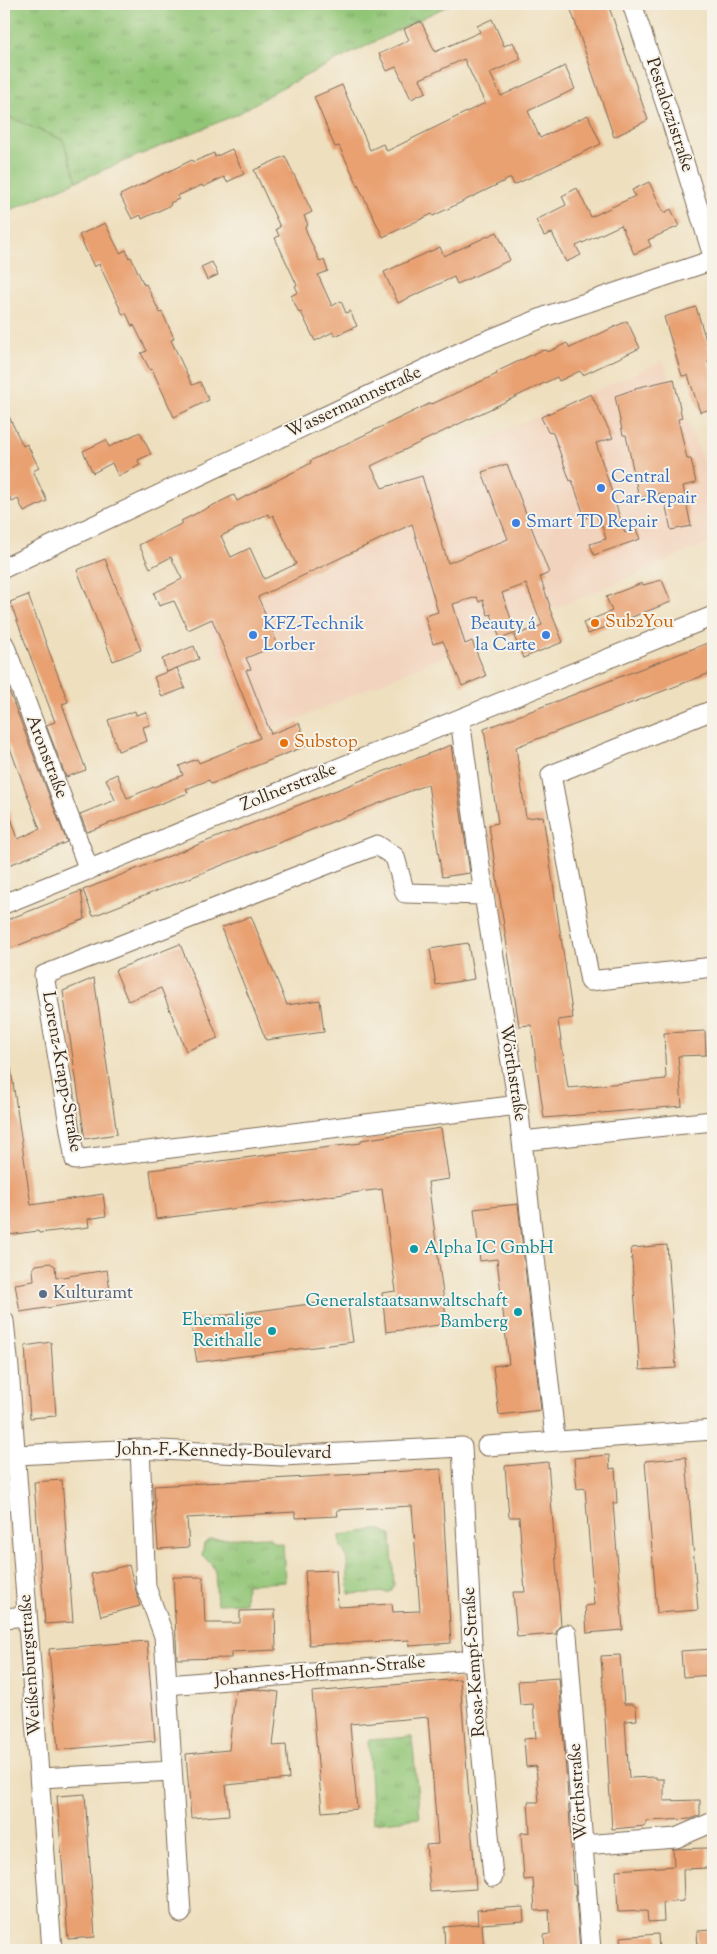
<svg xmlns="http://www.w3.org/2000/svg" width="717" height="1954" font-family="'Sorts Mill Goudy',serif">
<style>
.built{fill:#f2d4be}
.grass{fill:url(#grass-tufts);stroke:#66784a}
.garden{fill:#92c677;stroke:#66784a}
.building{fill:#e9a172;fill-rule:evenodd}
.lines{fill:none;stroke-linecap:round;stroke-linejoin:round}
.minor-casing{stroke:#7a6956;stroke-width:21}
.minor{stroke:#fff;stroke-width:19}
.shop-dot{fill:#3f7fe0;stroke:#f7f3e8;stroke-width:2}
.food-dot{fill:#e8710a;stroke:#f7f3e8;stroke-width:2}
.culture-dot{fill:#0f9aa8;stroke:#f7f3e8;stroke-width:2}
.service-dot{fill:#5c6f8a;stroke:#f7f3e8;stroke-width:2}
.labels{text-anchor:middle;dominant-baseline:central;stroke-width:4;stroke-linejoin:round;paint-order:stroke}
.street-label{font-size:18px;fill:#3b2a1e;stroke:#f7f3e8}
.shop-label{font-size:18px;fill:#366cbe;stroke:#f7f3e8;text-anchor:start}
.food-label{font-size:18px;fill:#c56008;stroke:#f7f3e8;text-anchor:start}
.culture-label{font-size:18px;fill:#0d838f;stroke:#f7f3e8;text-anchor:end}
.service-label{font-size:18px;fill:#4e5e75;stroke:#f7f3e8;text-anchor:start}
</style>
<defs>
<pattern id="grass-tufts" width="24" height="20" patternUnits="userSpaceOnUse" patternTransform="scale(1.25)"><rect width="24" height="20" fill="#92c677"/><path d="M3 7l-1-3M5 7V3M7 7l1-3M15 17l-1-3M17 17v-4M19 17l1-3" fill="none" stroke="#78a161"/></pattern>
</defs>
<rect width="100%" height="100%" fill="#f7f3e8"/>
<filter id="ink" filterUnits="userSpaceOnUse"><feTurbulence type="fractalNoise" baseFrequency=".02" numOctaves="2"/><feDisplacementMap in="SourceGraphic" scale="10" xChannelSelector="R" yChannelSelector="G"/><feConvolveMatrix kernelMatrix="1 2 1 2 8 2 1 2 1" color-interpolation-filters="sRGB"/></filter>
<filter id="wash" filterUnits="userSpaceOnUse"><feTurbulence type="fractalNoise" baseFrequency=".0096" numOctaves="4" result="noise"/><feDisplacementMap in="SourceGraphic" scale="20" xChannelSelector="R" yChannelSelector="G"/><feGaussianBlur stdDeviation="1.12" result="paint"/><feColorMatrix in="noise" values="0 0 0 0 0 0 0 0 0 0 0 0 0 0 0 0 0 1.4 0 .05"/><feComposite in="paint" operator="in"/></filter>
<g filter="url(#wash)">
<rect width="100%" height="100%" fill="#eedfbe"/>
<path class="built" d="M663 361 713 485V541L255 737 207 622 413 525 400 477Z"/>
<path class="grass" d="M4 4H451L277 90 238 114 77 181 63 140 4 115Z
M374 1530H382L391 1535 394 1586 390 1592 349 1594 347 1561 345 1553 341 1547 340 1535Z
M269 1537 273 1542 283 1544 285 1582 246 1584 245 1603 217 1604 215 1572 212 1565 202 1555 204 1544 211 1539Z
M4 1691 10 1753H4Z
M412 1737 420 1818 373 1823 368 1740Z"/>
<path class="garden" d="M4 115 63 140 77 181 4 213Z"/>
<g id="blocks">
<path class="building" d="M569 4H608L648 120 614 137Z
M492 19 504 46 513 42 521 59 490 73 501 96 565 66 575 89 528 111 540 138 588 115 601 144 514 185 511 178 433 216 432 214 383 237 339 146 335 147 314 97 342 85 370 150 383 144 387 151 485 103 464 59 420 79 426 92 411 99 396 67 387 71 379 54 409 40 404 29 421 21 435 52 480 32 477 26Z
M232 149 244 174 227 182 224 177 203 187 202 185 177 196 179 199 170 203 171 205 142 219 141 215 132 219 120 195 192 160 193 162 214 153 215 157Z
M285 156 312 212 304 216 308 225 305 227 309 238 320 262 324 260 328 271 318 275 332 306 341 301 346 313 350 311 357 326 335 336 333 332 315 341 301 312 299 313 291 296 298 292 295 286 297 285 275 238 279 236 276 229 280 227 254 170Z
M649 182 664 213 671 209 679 226 648 240 651 246 634 254 621 225 576 246 581 255 566 262 552 233 544 236 536 220 566 205 562 196 577 188 591 217 635 196 632 190Z
M105 223 120 253 126 250 129 258 131 257 144 285 146 284 160 313 162 312 174 338 171 340 192 385 200 382 209 400 174 417 152 369 150 370 141 353 147 351 134 325 132 326 126 313 123 315 99 264 94 267 79 235Z
M497 232 510 260 457 284 454 277 398 303 384 272 440 247 444 256Z
M212 262 218 275 207 280 201 267Z
M696 307 712 360 708 361 713 377V409L700 412 688 375 682 376 664 317Z
M627 321 640 348 583 375 580 371 559 381 557 377 371 466 382 488 422 476 448 563 508 539 482 472 507 464 549 573 540 577 550 606 549 607 563 642 523 658 514 636 542 625 526 584 502 593 516 633 500 639 491 614 488 615 483 600 479 602 477 597 453 604 465 644 472 641 486 676 462 686 443 641 433 644 425 616 438 612 412 524 258 597 278 645 246 658 251 669 246 670 271 734 299 723 308 745 211 784 209 780 186 789 188 793 87 832 80 814 115 800 106 779 117 774 127 798 183 775 179 766 197 759 199 763 260 738 212 619 188 630 174 601 159 606 154 593 182 579 171 557 150 568 139 545 183 523 181 521 234 495 237 501 311 463 310 461 431 403 432 404 497 374 496 372 540 351 547 350 548 352 567 343 570 348ZM268 514 270 517 273 515 296 564 264 579 250 548 231 557 221 536Z
M674 379 682 418 678 419 687 459H691L696 483 683 486 691 526 671 530 663 493 639 498 626 435H623L615 396 635 389V388Z
M591 394 613 438 596 443 625 533 636 529 640 539 594 555 590 544 606 539 598 513 585 518 572 480 570 481 553 433 548 432 541 417Z
M4 406 23 446 27 444 39 468 33 471 47 501 24 512 18 499 12 502 4 485Z
M140 432 151 454 138 460 140 465 118 476 112 463 93 473 83 451 106 440 109 447Z
M105 559 141 650 113 661 77 570Z
M662 580 671 602 588 634 583 623 612 611 606 597 642 583 643 585Z
M28 595 68 702 62 704 86 770 66 777 46 725 55 722 10 602Z
M713 641V672L516 747 526 818 543 816 573 1018 558 1020 568 1088 666 1079 664 1033 705 1031 706 1055 678 1056 682 1106 544 1118 531 1025 519 1026 489 825 498 823 484 729Z
M194 646 199 659 167 672 162 659Z
M177 668 185 688 162 697 154 677Z
M4 678 67 842 4 867V803H6L18 839 40 829 4 732Z
M135 711 136 715 146 712 150 725 143 727 147 741 118 751 108 720Z
M451 745 470 873 442 877 428 784 93 916 83 890Z
M81 891 85 919 4 951V921Z
M251 916 287 1005 320 1000 324 1032 266 1040 221 928Z
M468 943 474 979 436 985 430 949Z
M180 944 218 1038 186 1051 161 988 128 1001 115 970Z
M94 978 117 1134 85 1139 63 991Z
M11 1069 31 1205 103 1194 106 1216 88 1219 89 1227 39 1233 38 1231 8 1235 4 1208V1070Z
M441 1128 449 1179 428 1182 447 1324 386 1332 382 1293 396 1291 382 1189 156 1219 150 1170 361 1143V1140Z
M518 1204 541 1410 499 1415 493 1366 509 1364 497 1259 480 1261 474 1209Z
M667 1245 676 1368 640 1370 631 1248Z
M50 1263 55 1266 56 1278 107 1270 111 1298 20 1312 15 1284 34 1281 33 1269 36 1265Z
M347 1299 353 1342 197 1362 190 1320Z
M51 1342 56 1416 30 1418 25 1346Z
M609 1455 610 1469 615 1468 617 1503H613L623 1630 587 1633 585 1606 594 1605 585 1488 577 1489 574 1458Z
M686 1457 698 1610 657 1613 645 1461Z
M548 1462 561 1625 557 1629 556 1634 517 1637 513 1592H525L519 1517H509L505 1466Z
M441 1469 451 1643 410 1646 409 1640 309 1645 305 1571 336 1570 338 1607 392 1604 393 1612 420 1611 412 1506 337 1510 338 1516 295 1518V1512L187 1518 189 1547 158 1549 154 1486Z
M62 1480 73 1622 45 1624 34 1482Z
M129 1565 140 1606 101 1616 91 1574Z
M173 1577H203L205 1623H240V1611L275 1610 276 1650 231 1652V1658L177 1659Z
M147 1641 155 1741 58 1750 49 1649Z
M713 1649V1675L683 1677 681 1651Z
M620 1655 624 1704H632L636 1707 637 1720 625 1721 629 1778 656 1777V1779H664V1801L700 1800V1815L691 1819 646 1821V1826L612 1829 601 1656Z
M559 1678 570 1824 573 1885H575L580 1950H545L544 1935 550 1934 549 1910 535 1911 533 1879 524 1880 521 1833 530 1832 528 1802H539L536 1766 526 1767 524 1739 536 1738 533 1704 520 1705 518 1681Z
M460 1679 476 1889 430 1892 426 1845 438 1844 428 1717 350 1724 357 1809 322 1812 312 1692Z
M254 1689 279 1692 273 1746 286 1745 289 1779 226 1785 229 1815 191 1818 186 1754 229 1750 235 1691Z
M85 1794 95 1937 68 1939 57 1796Z
M707 1848 708 1868 683 1869 684 1901 663 1903 664 1921 648 1922 647 1911 618 1912 616 1870 674 1866 673 1849Z
M523 1907 524 1921 482 1924 484 1950H445L444 1927 478 1924 477 1910Z
M713 1930V1950H698L697 1931Z
M658 1934 659 1950H621L620 1937Z"/>
</g>
</g>
<g filter="url(#ink)">
<use href="#blocks" fill-opacity="0" stroke="#7a6956" stroke-width="1"/>
<g class="lines">
<g class="minor-casing">
<path id="minor" d="M632 4 670 117 713 256
M4 568 476 345 547 316 713 260
M4 644 89 870
M713 710 551 775 590 981 713 967
M460 719 484 895 518 1105 554 1428
M484 895 405 893 395 857 377 845 44 975 75 1160 518 1105
M4 904 713 616
M522 1141 713 1121
M4 1321 9 1368 52 1950
M487 1446 713 1430
M140 1449 146 1587 164 1636 181 1913
M16 1455 140 1449 282 1456 462 1447 473 1660 493 1877
M4 1618 27 1616
M567 1634 591 1950
M167 1685 473 1660
M40 1778 172 1771
M583 1845 676 1838 713 1822"/>
</g>
<use href="#minor" class="minor"/>
</g>
</g>
<g class="shop-dot">
<circle cx="601" cy="488" r="5"/>
<circle cx="516" cy="523" r="5"/>
<circle cx="253" cy="635" r="5"/>
<circle cx="546" cy="635" r="5"/>
</g>
<g class="food-dot">
<circle cx="595" cy="623" r="5"/>
<circle cx="284" cy="743" r="5"/>
</g>
<g class="culture-dot">
<circle cx="414" cy="1249" r="5"/>
<circle cx="518" cy="1312" r="5"/>
<circle cx="272" cy="1331" r="5"/>
</g>
<circle class="service-dot" cx="43" cy="1294" r="5"/>
<g class="labels">
<g class="street-label">
<text transform="translate(669 115) rotate(72)">Pestalozzistraße</text>
<text transform="translate(354 403) rotate(-25)">Wassermannstraße</text>
<text transform="translate(46 757) rotate(69)">Aronstraße</text>
<text transform="translate(289 788) rotate(-22)">Zollnerstraße</text>
<text transform="translate(61 1072) rotate(80)">Lorenz-Krapp-Straße</text>
<text transform="translate(512 1073) rotate(81)">Wörthstraße</text>
<text transform="translate(224 1452) rotate(1)">John-F.-Kennedy-Boulevard</text>
<text transform="translate(475 1662) rotate(-94)">Rosa-Kempf-Straße</text>
<text transform="translate(31 1665) rotate(-94)">Weißenburgstraße</text>
<text transform="translate(320 1672) rotate(-5)">Johannes-Hoffmann-Straße</text>
<text transform="translate(579 1792) rotate(-94)">Wörthstraße</text>
</g>
<g class="shop-label">
<text x="611" y="478">Central<tspan x="611" dy="21">Car-Repair</tspan></text>
<text x="526" y="523">Smart TD Repair</text>
<text x="263" y="625">KFZ-Technik<tspan x="263" dy="21">Lorber</tspan></text>
<text x="536" y="625" text-anchor="end">Beauty á<tspan x="536" dy="21">la Carte</tspan></text>
</g>
<g class="food-label">
<text x="605" y="623">Sub2You</text>
<text x="294" y="743">Substop</text>
</g>
<g class="culture-label">
<text x="424" y="1249" text-anchor="start">Alpha IC GmbH</text>
<text x="508" y="1302">Generalstaatsanwaltschaft<tspan x="508" dy="21">Bamberg</tspan></text>
<text x="262" y="1321">Ehemalige<tspan x="262" dy="21">Reithalle</tspan></text>
</g>
<g class="service-label">
<text x="53" y="1294">Kulturamt</text>
</g>
</g>
<rect width="717" height="1954" fill="none" stroke="#f7f3e8" stroke-width="20"/>
</svg>
